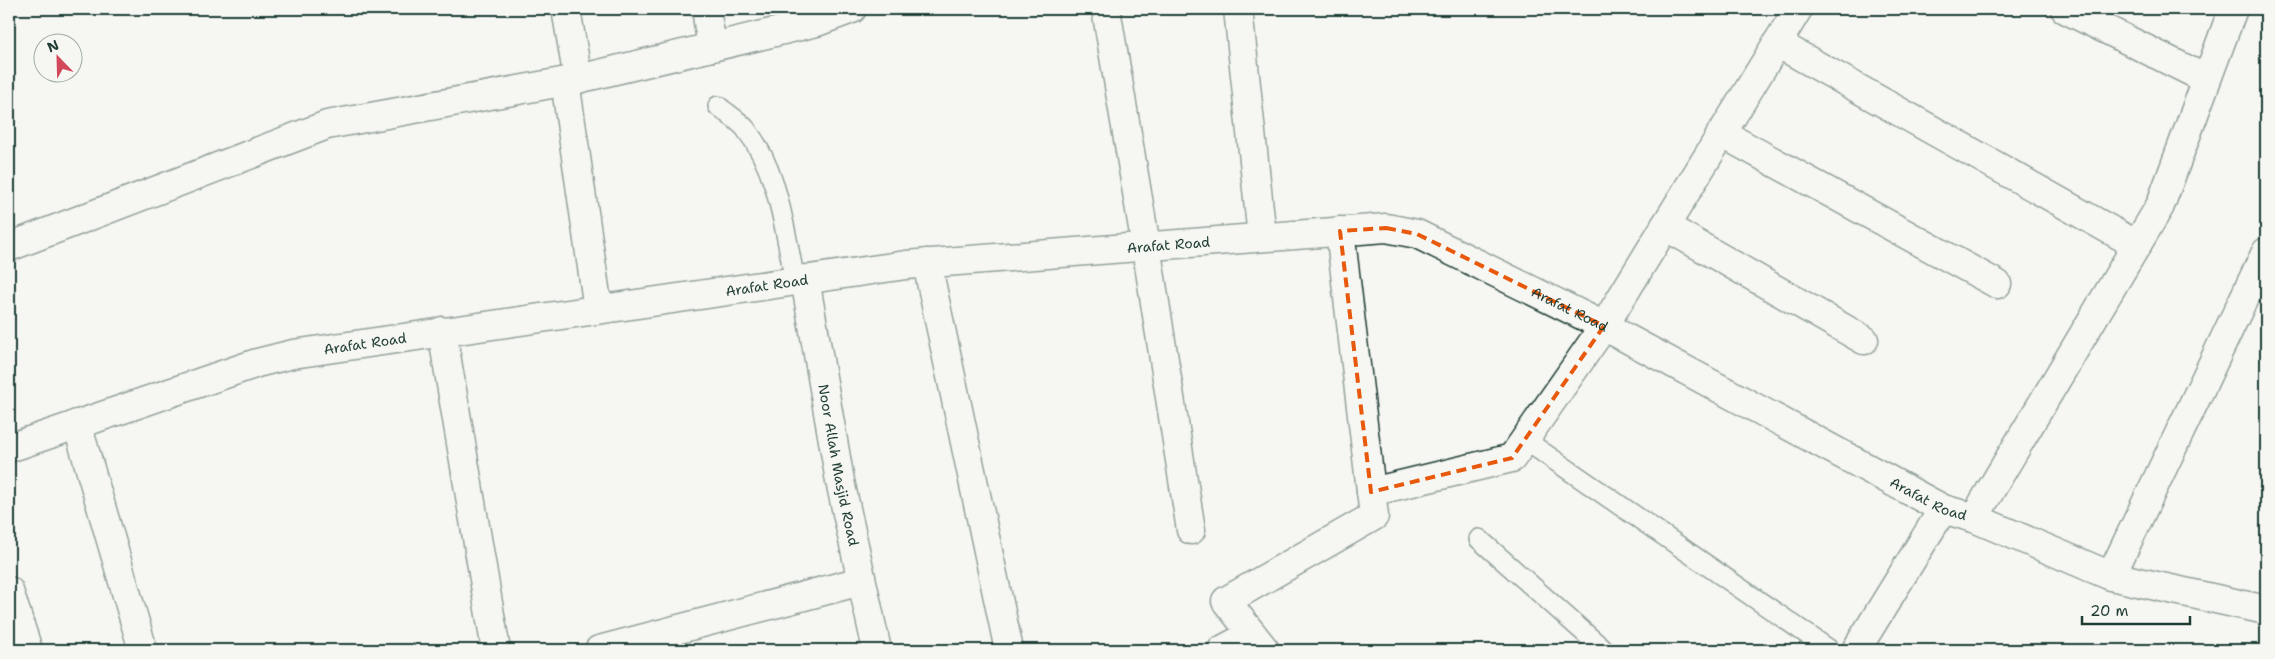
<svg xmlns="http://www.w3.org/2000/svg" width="2275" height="659" font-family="'Shantell Sans',sans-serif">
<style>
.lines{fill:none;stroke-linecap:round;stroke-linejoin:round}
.service-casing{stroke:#1f3d34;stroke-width:22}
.minor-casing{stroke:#1f3d34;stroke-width:31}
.tertiary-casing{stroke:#1f3d34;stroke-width:31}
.service{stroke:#f6f6f2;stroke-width:19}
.minor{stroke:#f6f6f2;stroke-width:28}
.tertiary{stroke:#f6f6f2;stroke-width:28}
.marked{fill:none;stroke:#e8590c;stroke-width:4;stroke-dasharray:10 6;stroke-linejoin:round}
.labels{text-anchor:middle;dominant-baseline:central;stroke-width:4;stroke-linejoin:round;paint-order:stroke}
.street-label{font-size:14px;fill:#1f3d34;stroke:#f6f6f2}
</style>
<rect width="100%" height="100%" fill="#f6f6f2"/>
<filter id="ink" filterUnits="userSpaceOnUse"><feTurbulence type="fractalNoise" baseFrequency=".02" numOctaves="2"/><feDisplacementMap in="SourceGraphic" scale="10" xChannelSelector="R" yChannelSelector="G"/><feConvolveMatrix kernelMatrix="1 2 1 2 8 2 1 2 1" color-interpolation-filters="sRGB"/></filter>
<g filter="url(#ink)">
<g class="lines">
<g class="service-casing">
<path id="service" d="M718 106C726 113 738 120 745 128 779 171 784 229 795 280
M1525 440 1830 650
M1479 539 1604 650"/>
</g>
<g class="minor-casing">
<g id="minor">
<path d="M566 9 578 79"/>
<path d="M706 9 712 47"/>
<path d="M1106 9 1146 246 1191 530"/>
<path d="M1238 9 1262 237"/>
<path d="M2065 9 2206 79"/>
<path d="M1777 43 2137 245"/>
<path d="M565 81 598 309"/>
<path d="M1721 133 1997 284"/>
<path d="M1665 226 1864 340"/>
<path d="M9 247 327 125 578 79 817 22 852 9"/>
<path d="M927 263 1009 650"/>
<path id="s1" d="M805 279 840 481 877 650"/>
<path d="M442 331 496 650"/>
<path d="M77 424 143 650"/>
<path d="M1371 492 1512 458 1604 326 1798 9"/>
<path d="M1974 518 2160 206 2233 9"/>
<path d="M2111 576 2266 252"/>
<path d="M9 591 28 650"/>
<path d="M599 650 861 581"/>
<path d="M1222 650 1252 634"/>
<path d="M1265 650 1226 601 1374 516 1340 231"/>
</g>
</g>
<g class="tertiary-casing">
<g id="tertiary">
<path id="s2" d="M9 448 257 363 293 354 906 265 1386 228 1417 234 1604 326 1943 509 1974 518 2111 576 2266 610"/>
<path d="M1856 650 1943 509"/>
</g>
</g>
<use href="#service" class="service"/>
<use href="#minor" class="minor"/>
<use href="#tertiary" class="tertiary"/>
</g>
</g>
<path d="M0 0H2275V659H0ZM1386 228 1417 234 1604 326 1512 458 1371 492 1340 231Z" fill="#f6f6f2" fill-opacity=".55" fill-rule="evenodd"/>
<path class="marked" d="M1386 228 1417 234 1604 326 1512 458 1371 492 1340 231Z"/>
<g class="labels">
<g class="street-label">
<text stroke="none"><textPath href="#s2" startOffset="1182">Arafat Road</textPath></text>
<text stroke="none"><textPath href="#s2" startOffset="778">Arafat Road</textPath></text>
<text stroke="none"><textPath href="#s2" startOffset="1602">Arafat Road</textPath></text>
<text stroke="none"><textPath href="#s2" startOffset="372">Arafat Road</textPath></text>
<text stroke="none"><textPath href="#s1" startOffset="189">Noor Allah Masjid Road</textPath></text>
<text stroke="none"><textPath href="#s2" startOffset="2008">Arafat Road</textPath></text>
</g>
</g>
<rect width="2275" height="659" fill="none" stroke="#f6f6f2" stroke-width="30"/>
<rect x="15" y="15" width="2245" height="629" fill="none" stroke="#1f3d34" stroke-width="2" filter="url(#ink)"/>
<g transform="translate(58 58) rotate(337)"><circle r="24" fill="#f6f6f2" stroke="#a0aca6"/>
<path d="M0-4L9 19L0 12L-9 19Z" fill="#d1495b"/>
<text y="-8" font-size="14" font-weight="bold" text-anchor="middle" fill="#1f3d34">N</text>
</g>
<path d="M2082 616v8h108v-8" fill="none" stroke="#1f3d34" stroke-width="2.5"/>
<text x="2090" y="616" font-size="15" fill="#1f3d34" stroke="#f6f6f2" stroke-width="4" paint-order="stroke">20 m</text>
</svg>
